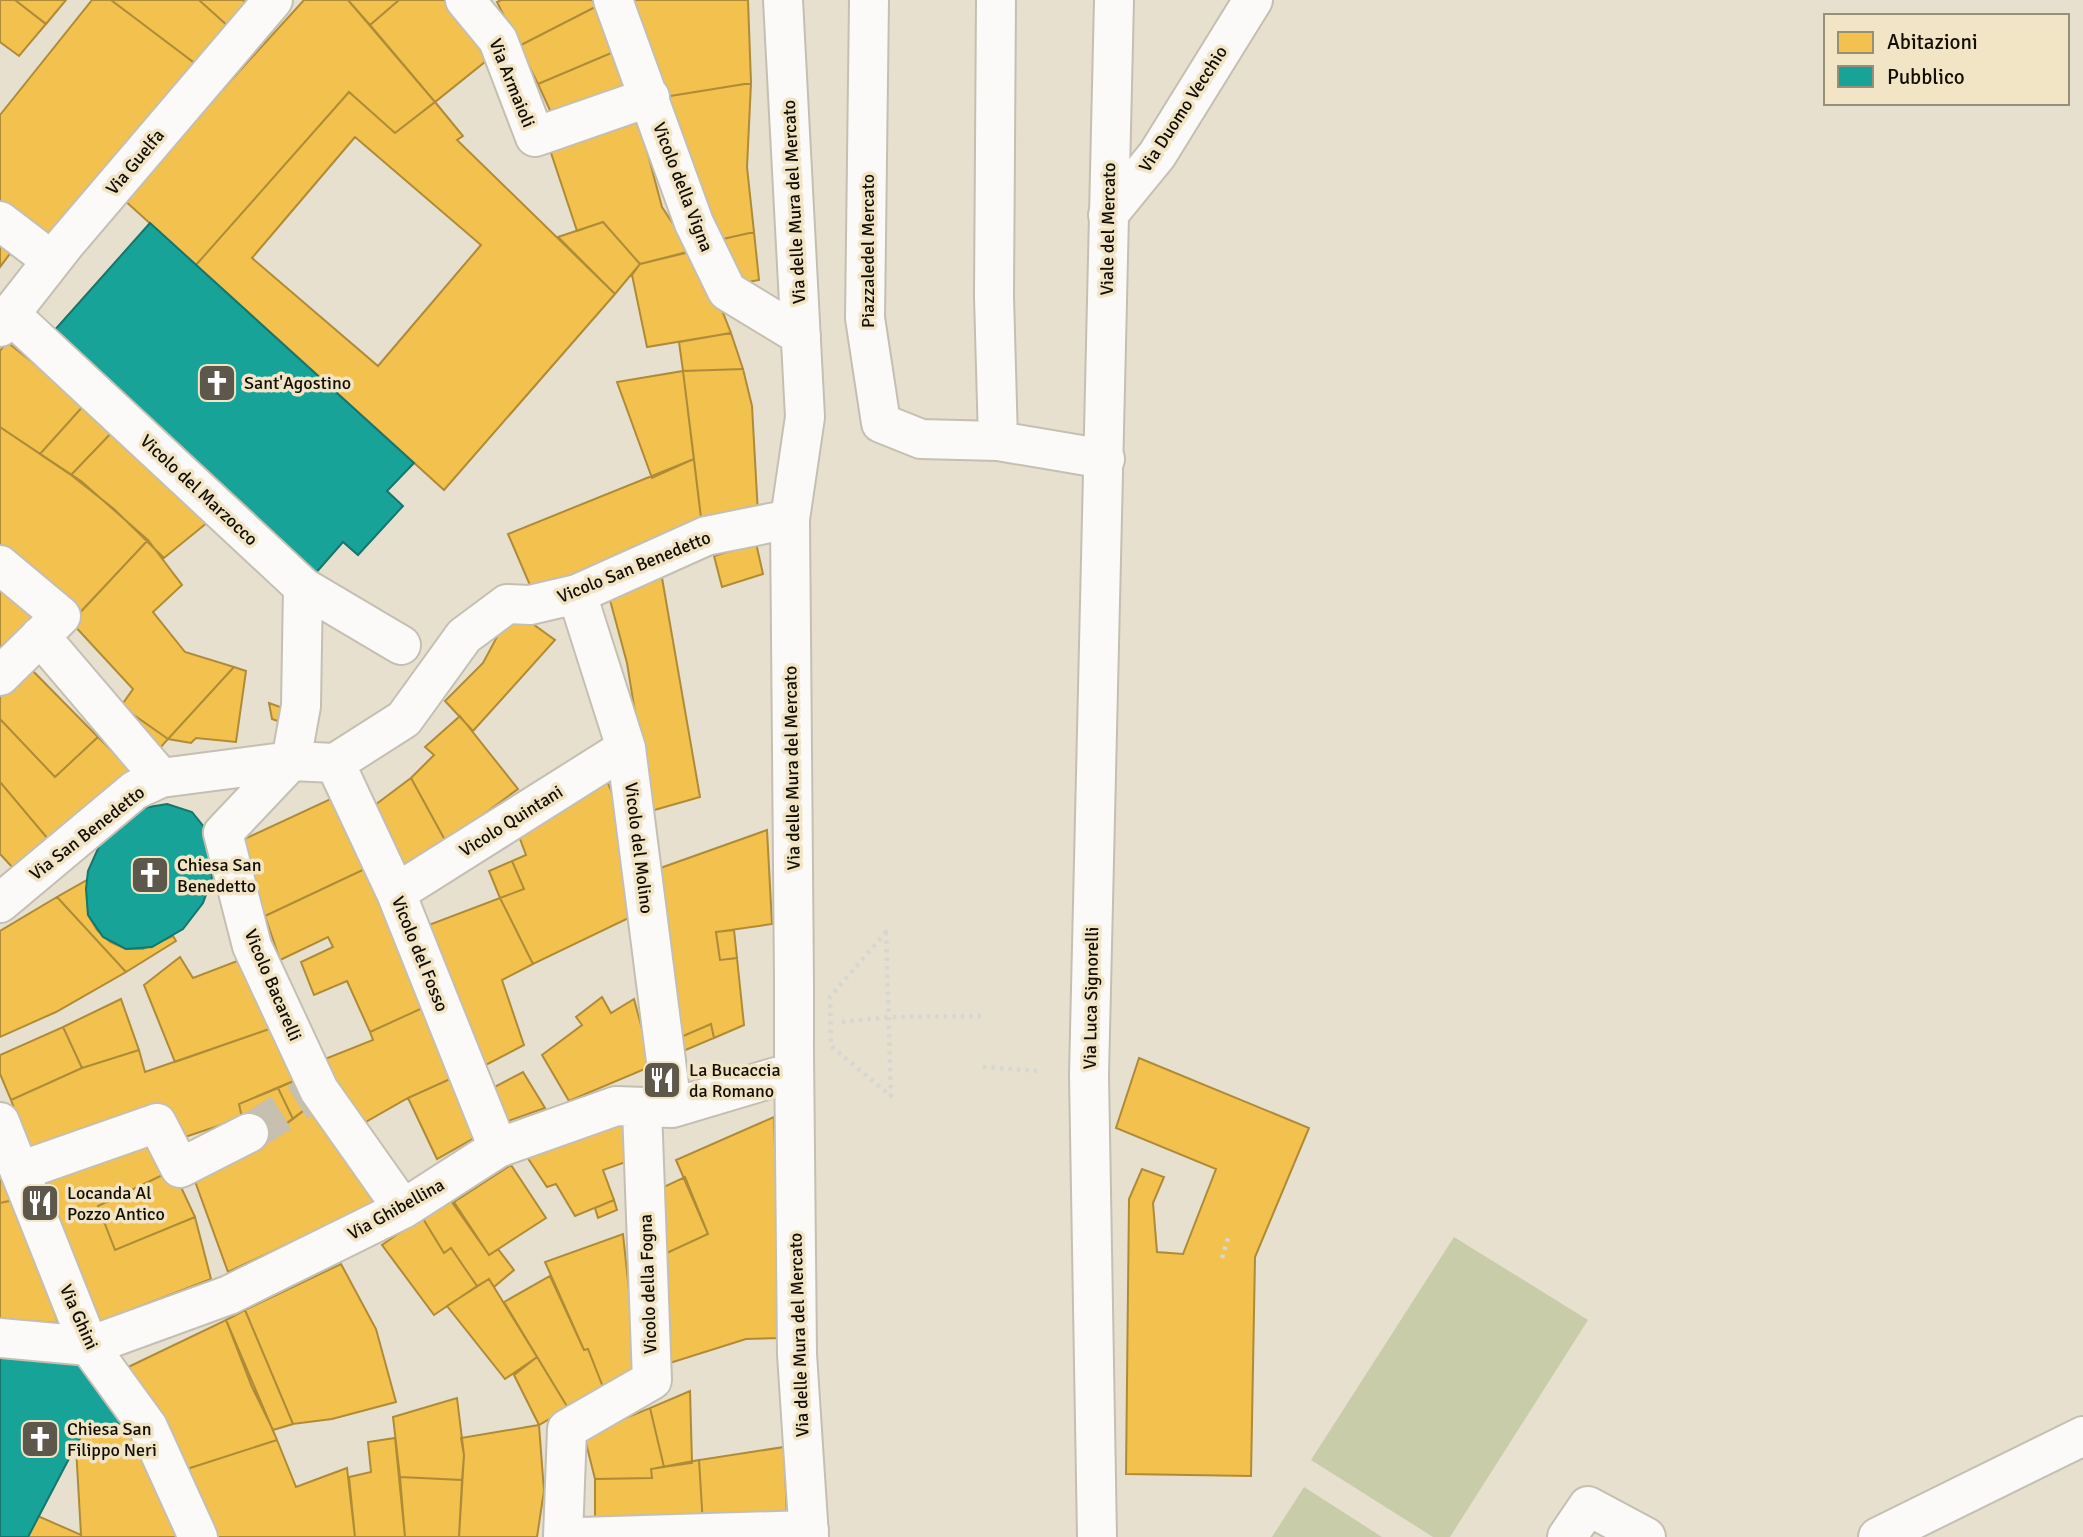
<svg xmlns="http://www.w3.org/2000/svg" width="2083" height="1537" font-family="Signika,sans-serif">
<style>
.green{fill:#c8cca8}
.homes{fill:#f2c14e;stroke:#af8b38;stroke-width:2;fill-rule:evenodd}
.public{fill:#17a398;stroke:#16766c;stroke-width:2}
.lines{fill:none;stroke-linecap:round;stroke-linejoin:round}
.pedestrian-tunnel{stroke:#c7c0b1;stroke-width:38;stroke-dasharray:38 19;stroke-linecap:butt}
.pedestrian-casing{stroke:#c4bfb2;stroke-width:42}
.minor-casing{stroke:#c4bfb2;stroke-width:42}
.secondary-casing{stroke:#c4bfb2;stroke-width:42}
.path{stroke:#d8d6d1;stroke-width:4.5;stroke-dasharray:3.5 5;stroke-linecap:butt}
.pedestrian{stroke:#fbfaf8;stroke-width:38}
.minor{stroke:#fbfaf8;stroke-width:38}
.secondary{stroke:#fbfaf8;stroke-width:38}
.pedestrian-bridge-casing{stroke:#c4bfb2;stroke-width:42;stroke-linecap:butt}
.pedestrian-bridge{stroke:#fbfaf8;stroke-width:38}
.labels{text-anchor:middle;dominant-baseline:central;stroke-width:7;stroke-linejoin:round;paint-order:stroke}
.street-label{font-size:18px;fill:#130e04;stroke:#f1e5c5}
.poi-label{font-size:18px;fill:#130e04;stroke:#f1e5c5;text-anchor:start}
</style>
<rect width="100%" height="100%" fill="#e7e0cf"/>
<path class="green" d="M1454 1237 1588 1320 1450 1537H1433L1311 1460Z
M1304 1487 1382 1537H1272Z"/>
<path class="homes" d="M0 0H15L46 24 19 56 0 42Z
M15 0H66L46 24Z
M92 0H111L197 65 43 242 0 202V115Z
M111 0H199L229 27 197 65Z
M199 0H243L247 4 229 27Z
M304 0H348L435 102 395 133 349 92 196 265 123 199Z
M348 0H399L370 25Z
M399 0H444L491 57 435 102 370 25Z
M501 0H604L605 2 519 46 497 2Z
M627 0H748L751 83 664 97Z
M605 2 623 48 538 84 519 46Z
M623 48 634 91 554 119 538 84Z
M751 83 747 167 754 232 714 241 664 97Z
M349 92 395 133 435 102 463 136 457 140 615 294 444 490 196 265ZM355 137 481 245 378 366 252 258Z
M636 109 662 207 691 251 640 264 603 222 577 231 546 138Z
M603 222 640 264 615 294 558 237Z
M754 232 759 280 732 285 714 241Z
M0 236 15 247 0 267Z
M698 250 731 333 647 347 632 275 640 264Z
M731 333 743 369 683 371 679 342Z
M7 342 85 404 40 454 0 427V351Z
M743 369 752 406 758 514 702 526 683 371Z
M683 371 694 459 652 478 617 382Z
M85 404 116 428 71 475 40 454Z
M0 427 81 481 148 540 74 619 0 556Z
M116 428 208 522 164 558 114 509 71 475Z
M694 459 702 526 535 597 508 534Z
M148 540 182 585 153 612 185 652 234 667 168 739 121 706 133 689 71 622Z
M756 543 763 574 722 587 714 556Z
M661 572 700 797 651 811 627 663 607 589Z
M0 577 47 612 0 662Z
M512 609 555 640 473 731 445 701 483 663Z
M28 666 98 737 55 777 0 719V695Z
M234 667 246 671 236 742 196 738 191 743 168 739Z
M269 703 297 713 292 726 272 719Z
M121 706 168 739 161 747 115 714Z
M460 716 518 789 446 842 411 778 434 755 425 747Z
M0 719 55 777 98 737 135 774 48 839 0 782Z
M604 774 613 795 635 915 533 964 500 898 524 889 512 861 526 855 517 831Z
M411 778 446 842 397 872 367 811Z
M0 782 48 839 14 869 0 854Z
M337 796 369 867 265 916 238 842Z
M767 830 772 924 716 932 720 960 737 958 744 1025 714 1038 711 1024 674 1040 652 871Z
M512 861 524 889 500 898 489 871Z
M369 867 429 1005 370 1032 347 981 314 995 301 962 333 947 328 937 280 960 265 916Z
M87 880 88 915 97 930 110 942 126 949H143L173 936 176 941 126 972 57 897Z
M57 897 126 972 56 1012 0 1037V931Z
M500 898 533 964 502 980 524 1045 476 1070 426 926Z
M734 930 737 958 720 960 716 932Z
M180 957 193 978 245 958 275 1027 175 1062 144 985Z
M602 997 611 1013 634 999 652 1066 569 1101 542 1055 582 1025 576 1017Z
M121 999 139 1050 82 1068 63 1027Z
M429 1005 459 1075 408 1098 357 1127 320 1061 373 1040 370 1032Z
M711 1024 714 1038 676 1054 674 1040Z
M63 1027 82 1068 11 1100 0 1074V1055Z
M275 1027 298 1079 239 1104 242 1118 176 1140 32 1155 11 1100 82 1068 139 1050 145 1072Z
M1139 1058 1309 1128 1255 1257 1251 1476 1126 1474 1129 1199 1142 1169 1164 1177 1153 1203 1157 1252 1183 1254 1216 1169 1116 1128Z
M523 1072 545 1108 505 1122 489 1090Z
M459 1075 483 1133 437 1159 408 1098Z
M298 1079 311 1105 293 1119 278 1088Z
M278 1088 293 1119 256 1146 242 1118 239 1104Z
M311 1105 380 1201 228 1272 192 1173 256 1146Z
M774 1117 781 1338 746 1339 670 1363 658 1257 708 1234 676 1160Z
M622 1118 637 1158 603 1170 614 1200 575 1216 556 1184 547 1187 527 1157Z
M152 1132 173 1170 98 1206 115 1250 195 1217 211 1279 95 1324 32 1177Z
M0 1158 18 1199 0 1203Z
M511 1165 546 1218 489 1255 454 1202Z
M173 1170 195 1217 115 1250 98 1206Z
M685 1177 708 1234 658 1257 655 1191Z
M449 1198 489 1255 498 1249 514 1270 494 1287 489 1279 477 1286 451 1248 444 1253 422 1217Z
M18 1199 58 1323 0 1319V1203Z
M614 1200 617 1210 598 1218 595 1208Z
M422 1217 444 1253 451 1248 477 1286 434 1315 382 1245Z
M623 1234 637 1366 603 1387 588 1349 584 1350 545 1262Z
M341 1264 376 1329 396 1402 332 1419 293 1424 245 1310Z
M550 1276 584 1350 588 1349 603 1387 568 1408 504 1302Z
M489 1279 537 1357 505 1379 447 1306Z
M245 1310 293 1424 273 1430 252 1387 226 1320Z
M226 1320 277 1440 187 1469 122 1370Z
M537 1357 568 1408 539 1425 514 1375Z
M690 1391 692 1463 664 1467 650 1408Z
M457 1398 464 1455 462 1480 400 1477 393 1417Z
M650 1408 664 1467 651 1469 652 1478 595 1479 584 1435Z
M130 1421 186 1537H28L38 1516 81 1535 76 1447 84 1430Z
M539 1425 544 1491 537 1537H459L464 1455 461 1438Z
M395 1438 405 1537H355L349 1477 371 1472 368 1442Z
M277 1440 296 1487 347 1468 355 1537H213L187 1469Z
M784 1447 787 1517 703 1525 699 1460Z
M699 1460 703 1525 595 1526V1479L652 1478 651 1469Z
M400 1477 462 1480 459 1537H405Z"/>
<path class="public" d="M150 223 414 463 387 491 403 506 358 555 343 542 314 575 53 332Z
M167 804 192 812 208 832 213 857 212 878 203 903 183 929 152 947 126 949 103 937 88 915 86 889 88 871 100 844 143 808Z
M0 1356 88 1364 122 1423 84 1430 28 1537H0Z"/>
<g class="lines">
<path class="pedestrian-tunnel" d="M249 1133 307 1097"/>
<g class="pedestrian-casing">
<path id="pedestrian" d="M465 0 498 40 535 137 650 97
M613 0 694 223 727 291 801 336
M783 0 805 417 790 519 794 983
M0 221 51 260
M11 315 303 587 401 645
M0 327 65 244 273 0
M0 565 61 616 0 676
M577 594 626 748 672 1108
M335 763 396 893 498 1148
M161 778 291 761 301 706 303 587
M396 893 626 748
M0 903 135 790 161 778 40 636
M794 1050 797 1354 809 1537
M0 1122 89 1346 148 1427 198 1537
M20 1171 157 1123 180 1168 249 1133
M403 1209 319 1090 252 946 223 833 291 761 335 763 404 719 464 636 507 604 530 605 577 594 706 536 790 519
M0 1338 89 1346 229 1295 403 1209 498 1148 616 1106 672 1108 776 1077 794 1075
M563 1537 567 1429 652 1380 642 1109
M581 1537 809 1530"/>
</g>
<g class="minor-casing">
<path id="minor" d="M869 0 865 318 881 423 921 439 998 441 1105 459
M996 0 994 296 998 441
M1108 215 1157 155 1253 0
M1567 1537 1588 1506 1646 1537
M1878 1537 2083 1436"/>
</g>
<g class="secondary-casing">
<path id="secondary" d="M1097 1537 1089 1075 1114 0"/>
</g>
<path class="path" d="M886 932 891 1096 831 1046 830 997Z
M842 1022 889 1017 981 1016
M983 1067 1039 1071
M1222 1258 1228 1238"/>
<use href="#pedestrian" class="pedestrian"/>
<use href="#minor" class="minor"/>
<use href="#secondary" class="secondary"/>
<g class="pedestrian-bridge-casing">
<path id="pedestrian-bridge" d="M794 1047V983"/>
</g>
<use href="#pedestrian-bridge" class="pedestrian-bridge"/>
</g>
<defs>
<g id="church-square" transform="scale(2.0125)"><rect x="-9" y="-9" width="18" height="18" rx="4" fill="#5d584b" stroke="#f1e5c5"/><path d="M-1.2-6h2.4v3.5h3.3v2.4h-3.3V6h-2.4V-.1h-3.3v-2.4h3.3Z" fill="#fff"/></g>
<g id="restaurant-square" transform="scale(2.0125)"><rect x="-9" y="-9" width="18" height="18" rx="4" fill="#5d584b" stroke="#f1e5c5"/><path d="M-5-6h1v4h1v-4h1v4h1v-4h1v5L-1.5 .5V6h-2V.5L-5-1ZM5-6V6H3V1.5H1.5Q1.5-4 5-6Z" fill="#fff"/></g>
</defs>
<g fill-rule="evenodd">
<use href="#church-square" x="217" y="383"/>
<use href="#church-square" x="150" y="875"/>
<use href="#restaurant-square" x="662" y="1080"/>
<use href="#restaurant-square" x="40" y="1203"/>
<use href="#church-square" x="40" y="1439"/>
</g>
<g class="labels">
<g class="street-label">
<text transform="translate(512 83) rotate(68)">Via Armaioli</text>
<text transform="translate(1183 109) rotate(-57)">Via Duomo Vecchio</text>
<text transform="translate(135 162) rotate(-50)">Via Guelfa</text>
<text transform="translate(683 187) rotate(69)">Vicolo della Vigna</text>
<text transform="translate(794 202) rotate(-93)">Via delle Mura del Mercato</text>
<text transform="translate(1108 229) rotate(-89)">Viale del Mercato</text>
<text transform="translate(868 251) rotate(-90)">Piazzaledel Mercato</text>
<text transform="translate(199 490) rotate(43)">Vicolo del Marzocco</text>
<text transform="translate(634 567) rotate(-22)">Vicolo San Benedetto</text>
<text transform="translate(792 768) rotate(-91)">Via delle Mura del Mercato</text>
<text transform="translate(511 821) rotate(-32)">Vicolo Quintani</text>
<text transform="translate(87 833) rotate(-38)">Via San Benedetto</text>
<text transform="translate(639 848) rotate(83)">Vicolo del Molino</text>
<text transform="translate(420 954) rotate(68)">Vicolo del Fosso</text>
<text transform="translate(273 985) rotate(67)">Vicolo Bacarelli</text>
<text transform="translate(1091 998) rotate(-89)">Via Luca Signorelli</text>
<text transform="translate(396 1209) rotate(-29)">Via Ghibellina</text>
<text transform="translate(648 1284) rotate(-92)">Vicolo della Fogna</text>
<text transform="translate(79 1317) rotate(66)">Via Ghini</text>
<text transform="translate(799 1335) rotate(-92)">Via delle Mura del Mercato</text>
</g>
<g class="poi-label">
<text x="244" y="383">Sant'Agostino</text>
<text x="177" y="865">Chiesa San<tspan x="177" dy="21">Benedetto</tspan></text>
<text x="689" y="1070">La Bucaccia<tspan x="689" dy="21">da Romano</tspan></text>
<text x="67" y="1193">Locanda Al<tspan x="67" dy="21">Pozzo Antico</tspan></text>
<text x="67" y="1429">Chiesa San<tspan x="67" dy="21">Filippo Neri</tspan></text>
</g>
</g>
<rect x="1824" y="14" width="245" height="91" fill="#f1e5c5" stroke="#988f78" stroke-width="2"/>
<rect x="1838" y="32" width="35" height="21" fill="#f2c14e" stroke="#988f78" stroke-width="2"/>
<text x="1887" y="49" font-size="21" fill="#130e04">Abitazioni</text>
<rect x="1838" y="66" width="35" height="21" fill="#17a398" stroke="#988f78" stroke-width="2"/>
<text x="1887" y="84" font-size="21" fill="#130e04">Pubblico</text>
</svg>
